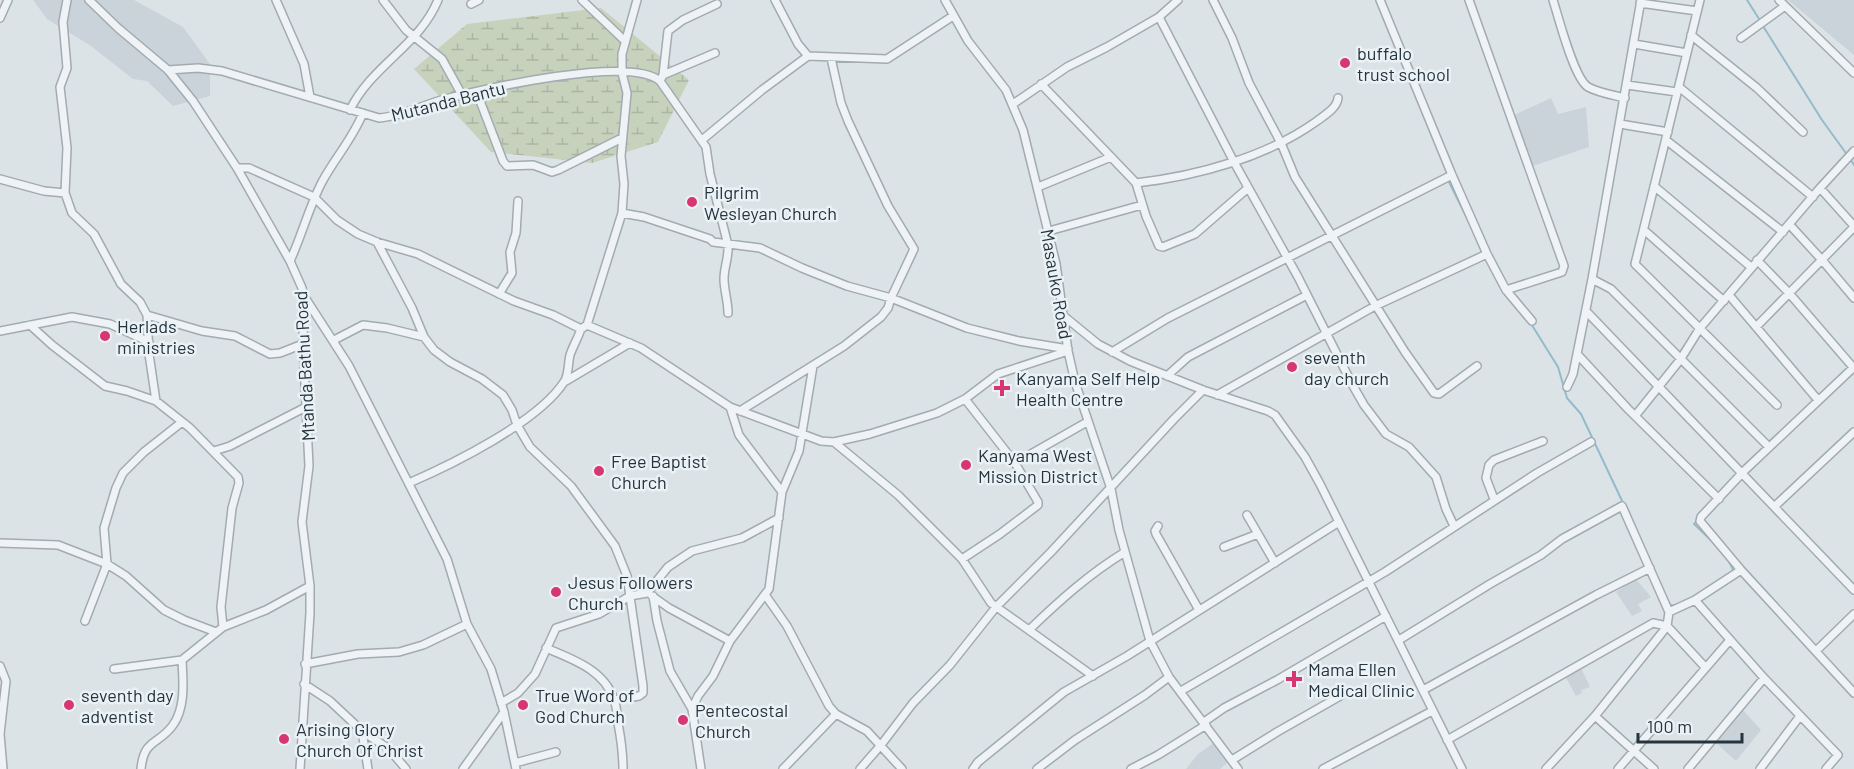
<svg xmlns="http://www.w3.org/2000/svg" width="1854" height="769" font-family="Barlow,sans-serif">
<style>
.built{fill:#cad3da}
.wetland{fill:url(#wetland-marsh)}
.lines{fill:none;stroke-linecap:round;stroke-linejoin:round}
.stream{stroke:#94bbcb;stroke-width:2}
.minor-casing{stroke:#a1abb1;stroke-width:10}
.minor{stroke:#eff3f6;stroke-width:7}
.poi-dot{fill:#d73673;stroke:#ebf2f5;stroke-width:2}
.labels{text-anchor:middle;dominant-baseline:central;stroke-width:5;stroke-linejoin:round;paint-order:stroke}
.poi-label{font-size:18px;fill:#25343f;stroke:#ebf2f5;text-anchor:start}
.street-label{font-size:18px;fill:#25343f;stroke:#ebf2f5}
</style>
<defs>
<pattern id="wetland-marsh" width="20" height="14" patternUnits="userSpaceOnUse" patternTransform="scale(1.5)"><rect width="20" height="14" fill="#c7d2bc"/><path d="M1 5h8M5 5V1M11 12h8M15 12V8" fill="none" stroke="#abb5a3"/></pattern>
</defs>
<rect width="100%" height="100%" fill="#dce3e7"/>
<path class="built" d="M33 0H134L183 27 210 64V96L173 106 147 81 133 79 91 46 47 19Z
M1788 0H1854V55Z
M1551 98 1558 114 1586 107 1589 147 1533 166 1514 115Z
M1636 579 1651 597 1638 604 1642 611 1632 616 1616 592Z
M1581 668 1590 687 1581 690 1582 693 1576 696 1565 676Z
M1743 710 1761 730 1736 761 1716 743 1728 726Z
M1215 742 1229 761 1220 769H1186L1198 754Z"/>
<path class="wetland" d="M601 8 689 80 658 142 592 163 491 152 414 69 467 24Z"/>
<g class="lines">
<path class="stream" d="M1747 0 1761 22
M1763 26 1822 120 1848 156
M1851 160 1854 165
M1447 178 1471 226
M1490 267 1501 288
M1508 298 1518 310
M1530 322 1558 367 1567 398 1581 414 1624 505
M1789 424 1811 404
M1767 444 1785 428
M1754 457 1765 446
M1698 520 1694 524C1708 538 1728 553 1734 573
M1687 600 1703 591
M1666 601 1671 605 1677 606"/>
<g class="minor-casing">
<path id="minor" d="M67 0 63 22 67 68 60 87 67 148 65 193 72 213 94 234 121 284 140 302 147 315 149 354 156 401
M89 0 118 28 168 70 193 101 237 168 290 261 302 288 304 296 303 344 309 466 302 522 310 586V613L300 769
M276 0 304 64 310 97
M383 0 406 30 442 59 462 95
M582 0 625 41
M775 0 798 44 808 56
M945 0 968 41 1006 90 1023 130 1056 264 1068 351 1075 382 1111 489 1119 530 1150 641 1169 677 1238 769
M1213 0 1232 38 1249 83 1281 143 1295 177 1405 352 1434 393 1439 394 1477 366
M1380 0 1452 175 1487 254 1506 290 1532 321
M1469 0 1564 266 1562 272 1506 290
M1553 0C1559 19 1574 78 1588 87 1599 93 1613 95 1625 98
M1700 0 1635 264 1777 405
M1779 0 1854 73
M1640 3 1697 11
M471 4 479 0
M1159 17 1234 162 1298 277 1352 384 1364 405 1386 434 1409 447 1436 477 1446 509 1454 526
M0 18 8 0
M1691 35 1757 88 1803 132
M1741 38 1785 6
M1634 44 1687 53
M168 70 198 68 222 71 379 118C403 116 423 105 445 99 485 89 629 55 660 81L706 147 710 174 728 245C729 257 724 267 724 279 724 290 728 301 728 313
M663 75 715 53
M660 81 663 75 668 31 683 20 717 4
M1041 84 1136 183 1146 216 1159 246 1163 247 1195 234 1248 188
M1627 85 1677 92
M1679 87 1813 197
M477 93 503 161 507 166 533 165 552 172 558 170 622 138
M1013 104 1067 67 1107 47 1159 17 1178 0
M350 110C371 66 420 45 438 0
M1620 124 1668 132
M702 140 762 90 808 56 887 59 953 16
M1666 140 1783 232
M237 168H249L314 197 337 220 358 234 377 242 418 254 514 301 553 315 581 329 587 325 641 348 730 407 821 441 834 442 870 434 937 413 965 399 998 374 1068 351
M0 179 44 191 65 193
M1136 183C1197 176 1267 157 1317 121 1325 115 1337 108 1338 98
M1654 186 1751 267
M1038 187 1111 157
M1820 188 1854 226
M622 213 644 217 710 239 713 242 760 248 802 268 847 286 891 298 967 328 1019 341 1068 349
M1789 224 1822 260 1854 298
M1644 230 1724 301
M1049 231 1142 205
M377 242 412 308 424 337 434 350 450 362 482 379 503 395 512 410 517 425 530 447 571 486 615 546 627 576 643 686V693L639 696 615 700
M1757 260 1789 293 1852 366V369
M290 261C302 235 309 207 322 182 335 158 353 138 363 113
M1592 279 1611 289 1769 447
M499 294 512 273 510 252 516 233 518 201
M1729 295 1818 400
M304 296 349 366 447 559 467 624 491 669 504 712 516 769
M1586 311 1854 590
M147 315 202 331 235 336 270 354 280 353 303 344
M1065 317 1098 344 1130 361 1203 390 1268 411 1275 415 1305 457 1320 484 1462 769
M30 325 52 345 105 386 127 391 156 401 190 428 238 477 239 483 232 508 221 607 223 627
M587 325 622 213 624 184 621 156 627 93 622 73V54L637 0
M1756 327 1854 227
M0 331 72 317 110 324 149 342
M334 340 363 325 387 328 424 337
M1112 352 1168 318 1452 175
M1578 355 1628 409 1719 499
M1854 367 1744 471 1701 517 1700 521 1741 570 1854 693
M1167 376 1188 357 1307 295
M566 381 630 343
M1567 387 1573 374 1592 279 1641 0
M1217 395 1375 306 1487 254
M965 399 1015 463 1087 422
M730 407 739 435 782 492
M740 411 844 346 881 317 888 308 891 298 914 249 888 206 848 121 841 103 831 58
M1635 416 1680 360 1700 328 1820 188 1854 151
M834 442 898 495 962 559 991 603 1093 676
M214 451 230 446 306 407
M409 483C453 464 538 422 564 382 569 375 568 363 570 355 573 346 578 338 581 329
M1494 499 1486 478 1489 465 1494 460 1543 441
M1775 506 1854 432
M1247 515 1275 563
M1158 526 1155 531 1156 534 1199 610
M0 543 58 545 107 564 126 576 164 610 184 620 216 632
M1224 547 1258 534
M962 559 1000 534 1038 505V502L1015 463
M652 596 669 608 730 641
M653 596 657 621 670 671 692 709 701 769
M766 596 787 626 829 706 836 714 867 731 902 769
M1695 600 1764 678 1838 755 1826 769
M1669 612 1695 600 1741 570
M85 621 107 564 104 528 116 488 123 473 144 452 182 422
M1029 630C1059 601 1089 574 1125 552
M1399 640 1490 584 1541 555 1562 539 1622 506 1669 612 1667 626 1661 634 1595 716 1546 769
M546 648C572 659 605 670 614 700 617 707 617 715 618 723 621 739 623 753 623 769
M1816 651 1854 614
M305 664 358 654 399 652 423 645 467 624
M0 666 6 681 0 734 3 769
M114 669 182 660 223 627 266 610 310 586
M304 684 330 701 362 731 389 749 406 769
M1423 690 1596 595 1650 568
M1181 691 1385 572 1537 473 1591 442
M501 703 518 693 535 674 556 628 599 614 630 596 647 593 668 567 692 551 742 538 779 518
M692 709 698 696 713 676 730 641 769 589 782 492 799 451 813 366
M1595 716 1654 769
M1204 722 1224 708 1277 680 1386 616
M362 731 368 769
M1447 740 1653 623 1667 626 1705 667
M1232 760 1277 732 1342 695
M515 763 556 752
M141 769C144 738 159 745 173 725 186 707 183 680 182 660
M463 769 504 712
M783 769 836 714
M860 769 881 745 913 703 950 665 996 607 1051 552 1174 419 1203 390
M973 769 978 762 1064 692 1127 656 1339 522
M1037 769 1075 740 1145 695 1169 677
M1131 769 1158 755 1206 725
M1323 769 1432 711
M1618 769 1730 640
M1688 769 1764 678
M1760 769 1800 716"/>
</g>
<use href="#minor" class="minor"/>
</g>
<g class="poi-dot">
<circle cx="1345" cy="63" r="6"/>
<circle cx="692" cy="202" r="6"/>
<circle cx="105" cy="336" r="6"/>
<circle cx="1292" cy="367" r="6"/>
<path d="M999 379h6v6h6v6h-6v6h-6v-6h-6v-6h6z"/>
<circle cx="966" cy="465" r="6"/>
<circle cx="599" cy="471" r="6"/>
<circle cx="556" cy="592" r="6"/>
<path d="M1291 670h6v6h6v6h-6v6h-6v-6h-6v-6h6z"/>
<circle cx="69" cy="705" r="6"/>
<circle cx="523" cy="705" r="6"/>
<circle cx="683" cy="720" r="6"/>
<circle cx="284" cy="739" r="6"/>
</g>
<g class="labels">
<g class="poi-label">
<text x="1357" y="53">buffalo<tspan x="1357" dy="21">trust school</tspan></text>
<text x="704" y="192">Pilgrim<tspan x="704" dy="21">Wesleyan Church</tspan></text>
<text x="117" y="326">Herlads<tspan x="117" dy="21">ministries</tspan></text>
<text x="1304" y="357">seventh<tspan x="1304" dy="21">day church</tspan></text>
<text x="1016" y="378">Kanyama Self Help<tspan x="1016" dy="21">Health Centre</tspan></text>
<text x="978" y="455">Kanyama West<tspan x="978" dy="21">Mission District</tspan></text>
<text x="611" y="461">Free Baptist<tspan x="611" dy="21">Church</tspan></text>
<text x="568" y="582">Jesus Followers<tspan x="568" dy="21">Church</tspan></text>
<text x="1308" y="669">Mama Ellen<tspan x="1308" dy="21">Medical Clinic</tspan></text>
<text x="81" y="695">seventh day<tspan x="81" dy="21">adventist</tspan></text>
<text x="535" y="695">True Word of<tspan x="535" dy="21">God Church</tspan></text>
<text x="695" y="710">Pentecostal<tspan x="695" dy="21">Church</tspan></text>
<text x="296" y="729">Arising Glory<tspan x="296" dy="21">Church Of Christ</tspan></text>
</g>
<g class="street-label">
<text transform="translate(448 101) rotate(-14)">Mutanda Bantu</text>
<text transform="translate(1057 284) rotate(80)">Masauko Road</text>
<text transform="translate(304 366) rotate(-93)">Mtanda Bathu Road</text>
</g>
</g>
<path d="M1638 733v9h104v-9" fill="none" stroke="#25343f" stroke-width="3"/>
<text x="1647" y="733" font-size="18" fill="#25343f" stroke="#ebf2f5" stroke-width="4.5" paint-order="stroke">100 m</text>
</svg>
